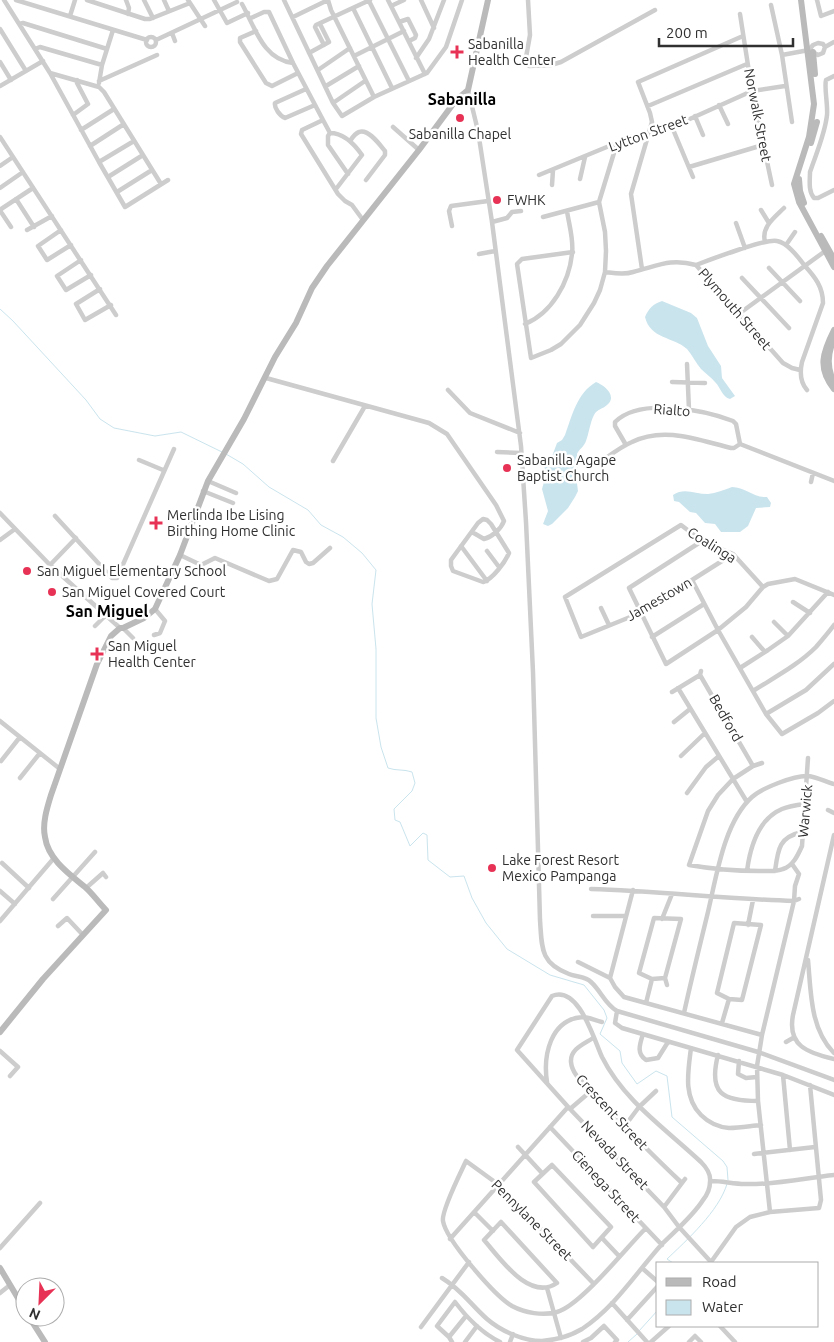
<svg xmlns="http://www.w3.org/2000/svg" width="834" height="1342" font-family="Ubuntu,sans-serif">
<style>
.water{fill:#cae4ed}
.lines{fill:none;stroke-linecap:round;stroke-linejoin:round}
.stream{stroke:#cae4ed;stroke-width:1}
.street{stroke:#cdcdcd;stroke-width:4.5}
.secondary{stroke:#bababa;stroke-width:6}
.poi-dot{fill:#e73255;stroke:#fff;stroke-width:2}
.labels{text-anchor:middle;dominant-baseline:central;stroke-width:5;stroke-linejoin:round;paint-order:stroke}
.poi-label{font-size:14px;fill:#303030;stroke:#fff;text-anchor:start}
.street-label{font-size:14px;fill:#303030;stroke:#fff}
.quarter-label{font-size:16px;font-weight:bold;fill:#000;stroke:#fff}
</style>
<rect width="100%" height="100%" fill="#fff"/>
<path class="water" d="M662 301 691 313 697 318 708 346 721 366 722 378 735 396 730 399C722 397 721 388 715 382 711 377 705 373 701 369 696 363 692 355 687 349 674 337 650 339 645 317 649 308 653 304 662 301Z
M596 382C604 385 618 396 607 405 603 409 597 409 594 415 590 423 589 433 586 441 584 447 579 449 577 454L578 467 576 476 578 491 575 497 568 508 552 524 548 526 543 524 548 511 542 489 544 482 543 474 545 465 551 459 557 443 562 440 565 435C572 416 577 393 596 382Z
M732 487C745 487 754 498 767 497L771 503 770 507 756 508 748 526 740 532H721L715 524 705 523 696 513 690 512 679 502 674 501 673 495C684 487 695 494 708 494 716 493 724 490 732 487Z"/>
<g class="lines">
<path class="stream" d="M0 309 13 321 86 400 100 419 114 428 155 436 181 432 222 452
M226 454 243 464 269 487 308 510 321 525 343 537 362 553 376 570 372 604 376 649V718L381 747 388 768C396 771 404 769 412 772L415 783 412 791 394 809 395 820 400 822 410 846 423 833 427 835 428 860 450 877 464 876 472 898 486 923 507 949 550 975 584 985 604 1010 607 1018 600 1034 620 1051 622 1063 637 1084 656 1071 667 1076 672 1117 723 1161 727 1167 728 1180
M673 1263 667 1259C687 1240 719 1211 727 1184
M639 1331 658 1310
M628 1342 637 1334"/>
<path class="street" d="M4 0 50 73 99 87 104 92 161 184
M16 0 147 40
M87 0 145 19H150L190 3
M126 0 129 8 128 14
M144 0 153 18
M164 0 169 11
M188 0 205 26
M214 0 227 23 248 13
M284 0 333 103 342 116 374 97 427 73 446 47 462 0
M328 0 331 10 374 97
M388 0 425 74
M421 0 434 28
M528 0 530 35 525 63 529 66 551 65 561 62 655 10
M817 0 821 16 834 11
M369 1 409 81
M242 4C255 27 263 60 293 63L323 120
M771 5 782 55 792 122
M391 6 404 0
M353 8 392 88
M740 14 752 91 772 185
M70 16 75 0
M293 17 328 0
M251 18 264 12H269L293 63
M399 22 408 19 416 35 415 38 409 41
M20 24 23 23 107 49
M0 29 26 71
M256 31 240 38V42L266 83 272 86 298 73
M172 33 175 41
M146 42a5 5 0 1 1 10 0a5 5 0 1 1-10 0Z
M156 40 237 2
M818 43 823 44 825 47 823 53 818 55 809 50 813 45Z
M324 45 315 27 316 25 370 0
M825 47 834 42
M35 49 40 47 102 65
M309 53 329 42 320 24
M782 55 809 50
M354 56 404 31
M416 58 429 39 444 0
M0 62 11 80
M318 70 350 48
M50 73 99 162 134 141
M834 76 826 80C824 87 828 105 827 115 825 134 816 154 810 172 810 180 808 191 814 198H818L834 190
M99 81 157 55
M99 83 102 65 113 30
M0 86 43 61
M326 86 359 66
M306 89 275 103C274 108 280 116 285 118L315 105
M468 90 478 131 492 222 521 446 526 522 533 672 540 920C542 948 540 963 569 974 576 977 586 976 591 982 601 991 605 1004 617 1011L758 1052 834 1080
M333 103 365 81
M719 105 728 124
M648 106 747 64
M73 115 88 104 77 83V80
M695 116 703 135
M393 127 419 150
M672 127 693 177
M81 130 114 109
M330 133 328 136V145L348 174
M0 137 116 315
M350 141C352 138 356 133 359 132 368 128 380 145 385 151V155L366 180
M90 146 124 124
M99 162 125 207 168 180
M0 166 13 157
M689 167 763 145
M539 175 631 137 649 135 672 127 752 91 785 86
M108 177 143 155
M580 179 585 157
M552 185 553 170
M0 188 23 172
M336 189 362 155C355 145 344 133 330 133L323 120 302 130 301 134 338 194 345 201 352 205 363 220
M117 192 152 170
M16 199 34 227
M761 210 769 223
M543 217 599 202
M492 222 507 218 512 212 521 211
M736 223 745 248
M452 226 449 211 451 206 488 201
M11 227 1 212V209L33 188
M27 230 52 216
M61 230 38 246 47 260 71 245
M765 242C761 227 774 218 784 208
M786 245 795 232
M573 252 522 259 517 264 531 358 551 350 561 344 580 325 594 303 600 290 605 272 606 251 605 232 599 202 617 143
M479 254 495 251
M81 260 57 276 66 290 91 275
M696 265C709 260 767 238 777 241 788 243 798 257 805 266 815 277 823 287 823 303L802 362C800 371 800 382 807 390
M769 268 800 301
M642 269 631 194 652 122 650 113 638 82 743 36
M605 272C614 273 624 275 633 272 658 266 670 258 696 265L783 363 792 368 800 370
M742 278 789 328
M100 289 76 304 85 320 111 305
M740 313 828 249
M525 324C552 313 569 282 572 254 574 240 569 225 567 211
M687 364 689 410
M266 378 429 423 447 434 496 505 504 521C501 529 492 537 484 539L472 532
M672 382 705 383
M448 390 470 413 520 433
M740 444 834 481
M626 445 615 426V422C640 397 704 410 733 421L736 424 740 444
M497 452 521 453
M139 460 163 470
M333 461 365 406
M599 463C609 456 620 447 632 442 664 426 698 440 731 448H734L740 444
M208 481 236 493
M811 482 813 473
M203 491 233 503
M0 513 50 565 120 628
M55 516 112 578H117L174 449
M483 519 487 520 491 524 509 553C505 562 493 579 483 582L453 571 451 566V560L478 523Z
M0 540 15 529
M702 541 629 588 666 664 718 630 746 607 763 587 768 584 795 579 834 595
M461 546 487 581
M487 551 499 567
M733 554 640 613 581 637 565 597 681 525 702 541 733 554 763 587
M180 555 201 565 215 558 269 581 277 579 293 550 301 552 306 562 309 564 313 563 330 548
M50 565 76 538
M692 580 718 630 766 714 782 734 818 713 834 701
M793 602 810 613
M601 608 609 625
M774 622 788 636
M95 626 106 615
M123 628 133 638
M154 635 160 633 165 621 155 609
M652 637 704 604
M752 637 765 652
M740 668 768 650 788 636 828 592
M701 671 700 675 753 766
M678 688 747 802
M753 691C775 677 798 665 816 647 822 640 828 633 834 625
M672 692 700 675
M766 714 806 690 834 664
M0 721 60 769
M674 722 690 709
M681 756 705 733
M1 761 20 737
M762 763 753 766 733 779 718 795 708 811 689 865C712 869 735 871 759 871 767 871 776 872 783 869 793 866 798 855 802 846L808 758
M20 778 40 753
M687 793 706 767 719 756
M828 810 834 813
M834 835 793 1015C787 1046 808 1053 834 1059
M2 863 29 888
M747 871C750 848 758 819 782 809 789 806 797 805 805 804
M775 871C778 849 779 837 802 832
M86 888 103 873 106 877
M591 889C658 891 726 899 794 901L799 899
M0 891 15 904
M53 899 95 852
M593 916H626
M654 918 681 919 665 978 652 979 639 973Z
M662 919 672 894
M0 921 54 858
M734 923 761 925 742 1000 729 999 717 993Z
M748 925 753 900
M58 926 67 918 83 935
M808 960C811 992 810 1029 834 1053
M578 962 610 978 615 987 624 997 762 1035
M610 978 633 890
M665 978 667 985
M646 1003 652 979
M617 1011 615 1023 622 1028 783 1075 834 1095
M684 1013C691 981 699 949 707 916 716 880 723 823 752 797 762 788 795 775 808 776 817 777 826 782 834 784
M722 1023 729 999
M643 1034C640 1044 636 1053 646 1060L658 1058 668 1042
M593 1038C584 1044 570 1049 571 1062 572 1075 585 1084 593 1093 622 1124 651 1154 682 1183
M786 1042 793 1038
M691 1048C688 1072 683 1097 701 1115 709 1123 718 1127 729 1128 740 1128 750 1126 761 1125
M0 1051 18 1067 10 1076
M718 1055C708 1094 723 1101 758 1101
M739 1061 738 1074 746 1078 757 1077
M783 1075 790 1150
M547 1082C543 1056 550 1019 583 1017 589 1017 596 1021 602 1022
M570 1109 591 1091
M550 1127 662 1245
M624 1127 639 1107 656 1091
M518 1147 542 1173
M754 1154 815 1147
M552 1165 611 1227 593 1247 534 1182Z
M711 1181C723 1181 733 1184 745 1184 775 1185 805 1178 834 1175
M664 1207 685 1179
M474 1212 493 1231
M770 1212 758 1101 757 1066 762 1035 794 901 795 886 799 874 792 864
M501 1222 557 1283C529 1302 500 1258 484 1240Z
M602 1238 619 1256
M450 1239 568 1107
M0 1248 40 1203
M642 1268 658 1282
M442 1278C462 1290 470 1304 487 1319 501 1331 523 1341 542 1341 556 1340 570 1336 582 1329 615 1307 636 1273 662 1244 676 1230 693 1216 703 1200 707 1195 710 1188 710 1182 711 1175 706 1167 701 1162 666 1129 624 1101 602 1057 594 1040 579 985 552 996L517 1050 570 1109 664 1207 679 1227 711 1262 736 1227 750 1217 770 1212 819 1208 821 1200 810 1085
M594 1284 499 1185 466 1161C461 1172 441 1211 443 1221 446 1240 495 1296 512 1306 525 1313 543 1316 557 1312 580 1306 626 1248 645 1229
M547 1288 561 1338
M0 1293 10 1285
M612 1303 647 1342
M627 1320 658 1286
M720 1326 735 1342
M421 1327 469 1262
M449 1337 466 1316
M452 1342 449 1337 437 1326 455 1302C467 1318 482 1333 500 1342
M465 1342 477 1326
M510 1342 513 1334
M583 1342 591 1338 604 1326 617 1340 615 1342
M651 1342 669 1326
M689 1342 695 1336 701 1342"/>
<path class="secondary" d="M801 0 814 104 809 137 794 184 799 202 834 267
M813 52 815 74
M811 143 817 122
M799 179 800 191 804 203
M821 236 834 259
M834 330C823 352 817 368 834 389
M834 339C827 355 827 367 834 383
M0 1032 43 979 106 910C99 903 93 894 85 887 69 874 48 859 45 837 42 824 47 808 51 795L97 664 111 636 120 628H123L144 618 155 609 180 555 208 481 244 419 275 357 296 323 312 288 327 266 419 150 456 100 468 90 488 0
M0 1268 25 1310
M29 1317 45 1342"/>
</g>
<g class="poi-dot">
<path d="M454.5 44.5h5v5h5v5h-5v5h-5v-5h-5v-5h5z"/>
<circle cx="460" cy="118" r="5"/>
<circle cx="497" cy="200" r="5"/>
<circle cx="507" cy="468" r="5"/>
<path d="M153.5 515.5h5v5h5v5h-5v5h-5v-5h-5v-5h5z"/>
<circle cx="27" cy="571" r="5"/>
<circle cx="52" cy="592" r="5"/>
<path d="M94.5 646.5h5v5h5v5h-5v5h-5v-5h-5v-5h5z"/>
<circle cx="492" cy="868" r="5"/>
</g>
<g class="labels">
<g class="poi-label">
<text x="468" y="44">Sabanilla<tspan x="468" dy="16">Health Center</tspan></text>
<text x="460" y="134" text-anchor="middle">Sabanilla Chapel</text>
<text x="507" y="200">FWHK</text>
<text x="517" y="460">Sabanilla Agape<tspan x="517" dy="16">Baptist Church</tspan></text>
<text x="167" y="515">Merlinda Ibe Lising<tspan x="167" dy="16">Birthing Home Clinic</tspan></text>
<text x="37" y="571">San Miguel Elementary School</text>
<text x="62" y="592">San Miguel Covered Court</text>
<text x="108" y="646">San Miguel<tspan x="108" dy="16">Health Center</tspan></text>
<text x="502" y="860">Lake Forest Resort<tspan x="502" dy="16">Mexico Pampanga</tspan></text>
</g>
<g class="street-label">
<text transform="translate(758 115) rotate(79)">Norwalk Street</text>
<text transform="translate(648 133) rotate(-20)">Lytton Street</text>
<text transform="translate(735 309) rotate(49)">Plymouth Street</text>
<text transform="translate(672 410) rotate(4)">Rialto</text>
<text transform="translate(712 545) rotate(32)">Coalinga</text>
<text transform="translate(659 599) rotate(-30)">Jamestown</text>
<text transform="translate(726 718) rotate(60)">Bedford</text>
<text transform="translate(805 811) rotate(-85)">Warwick</text>
<text transform="translate(612 1112) rotate(47)">Crescent Street</text>
<text transform="translate(615 1155) rotate(46)">Nevada Street</text>
<text transform="translate(606 1186) rotate(47)">Cienega Street</text>
<text transform="translate(532 1220) rotate(45)">Pennylane Street</text>
</g>
<g class="quarter-label">
<text x="462" y="99">Sabanilla</text>
<text x="107" y="611">San Miguel</text>
</g>
</g>
<rect x="656" y="1262" width="162" height="65" fill="#ffffff" stroke="#acacac"/>
<rect x="666" y="1278" width="25" height="8" fill="#bababa" stroke="#acacac"/>
<text x="702" y="1287" font-size="15" fill="#303030">Road</text>
<rect x="666" y="1300" width="25" height="15" fill="#cae4ed" stroke="#acacac"/>
<text x="702" y="1312" font-size="15" fill="#303030">Water</text>
<g transform="translate(40 1302) rotate(204)"><circle r="24" fill="#ffffff" stroke="#acacac"/>
<path d="M0-4L9 19L0 12L-9 19Z" fill="#e73255"/>
<text y="-8" font-size="14" font-weight="bold" text-anchor="middle" fill="#303030">N</text>
</g>
<path d="M659 38v8h134v-8" fill="none" stroke="#303030" stroke-width="2.5"/>
<text x="666" y="38" font-size="15" fill="#303030" stroke="#ffffff" stroke-width="4" paint-order="stroke">200 m</text>
</svg>
